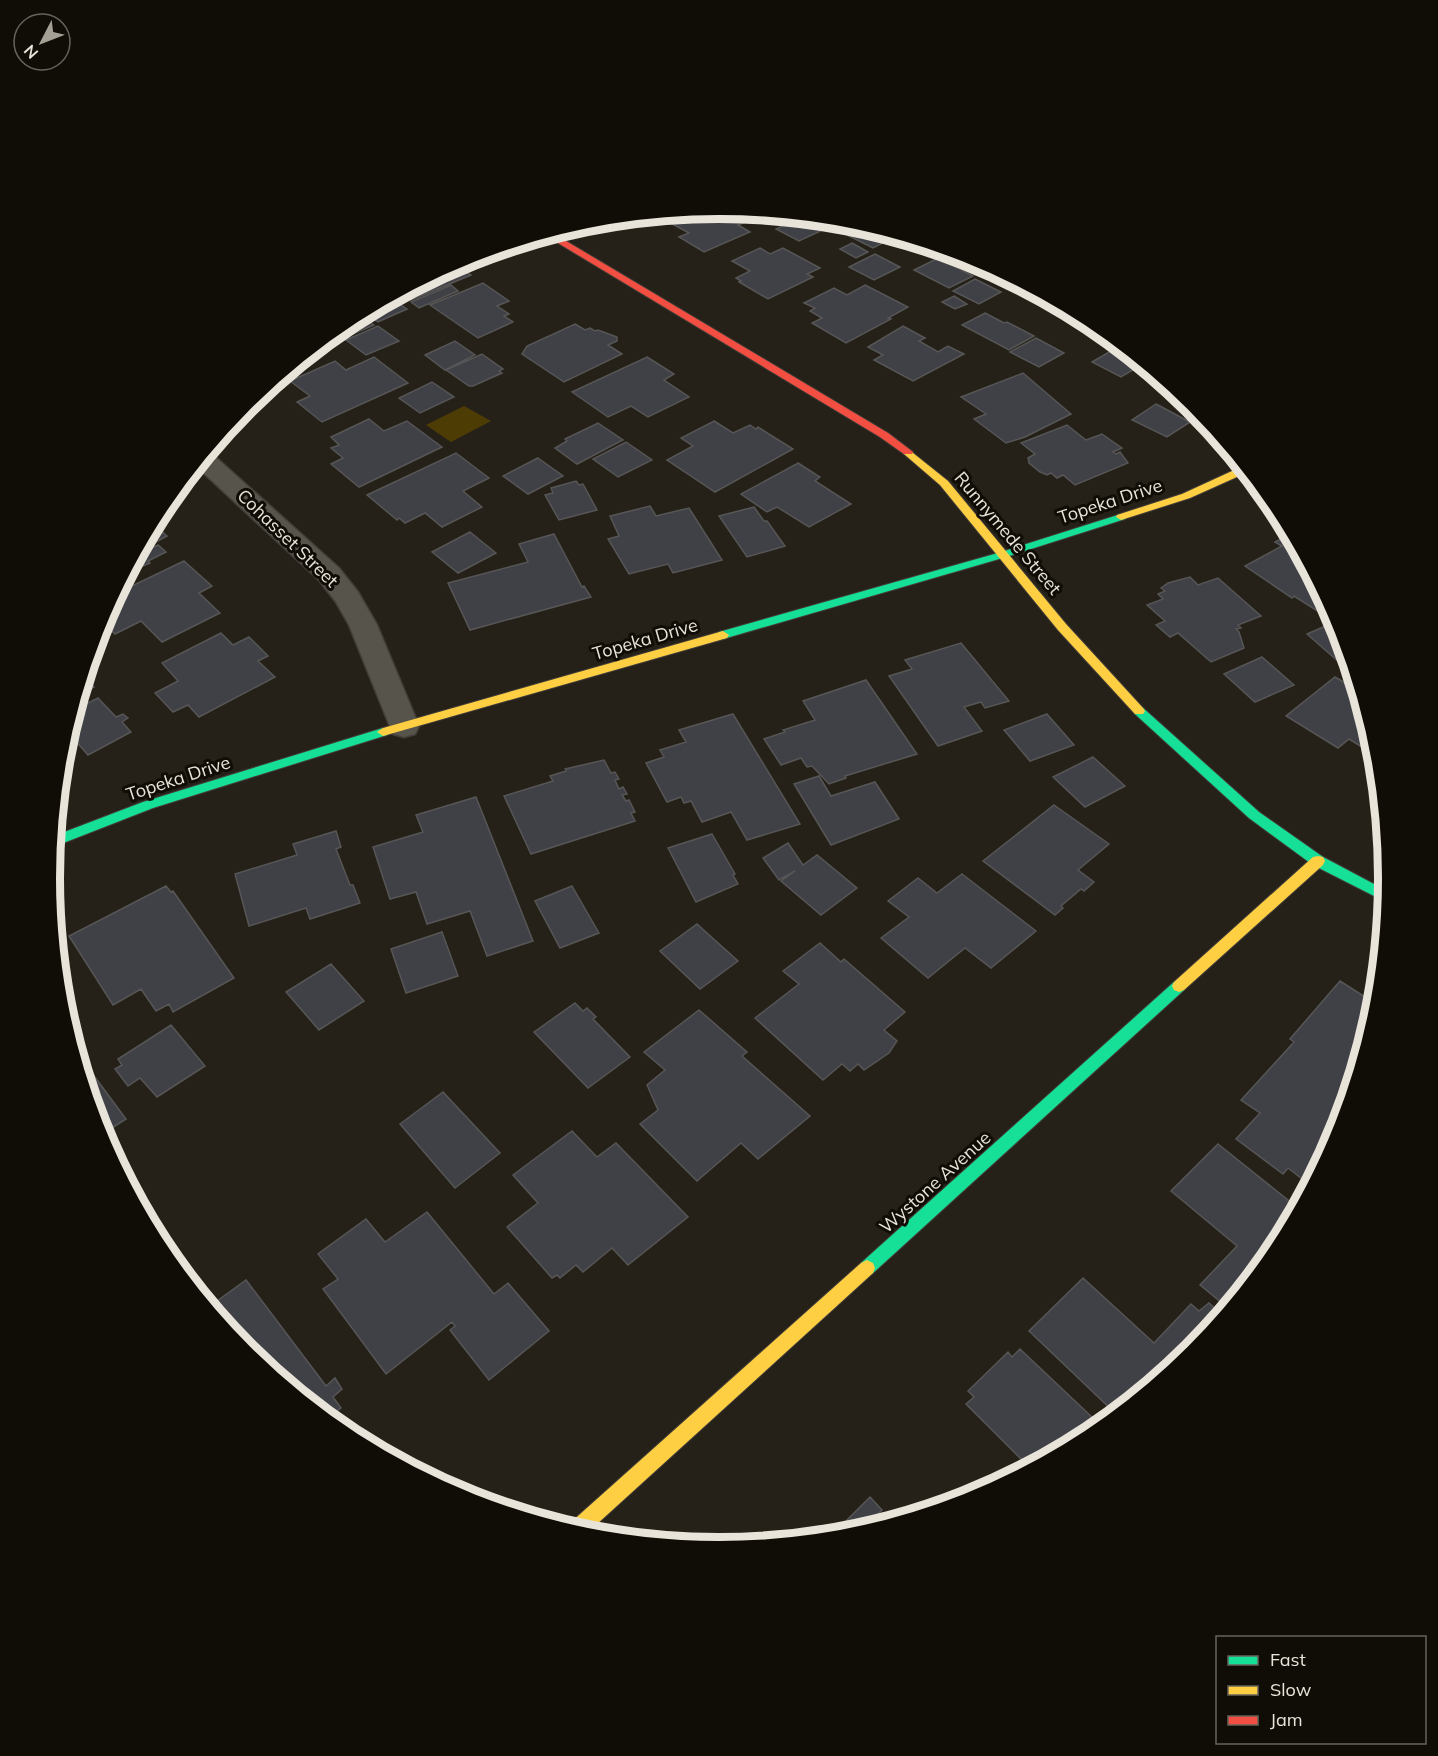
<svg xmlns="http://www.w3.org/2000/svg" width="1438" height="1756" font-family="Mulish,sans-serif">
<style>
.water{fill:#4e3c05}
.building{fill:#404147;stroke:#575656;stroke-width:1.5}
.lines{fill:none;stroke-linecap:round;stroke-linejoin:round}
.street-casing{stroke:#423e38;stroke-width:3}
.fast-casing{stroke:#423e38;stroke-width:2}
.slow-casing{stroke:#423e38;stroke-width:2}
.jam-casing{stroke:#423e38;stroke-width:2}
.street{fill:#57544c;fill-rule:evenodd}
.fast{fill:#16e098;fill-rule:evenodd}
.slow{fill:#ffcf43;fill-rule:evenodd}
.jam{fill:#f24e42;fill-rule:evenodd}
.labels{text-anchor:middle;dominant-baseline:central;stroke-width:6;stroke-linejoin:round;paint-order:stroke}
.street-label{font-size:18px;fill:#e9e4da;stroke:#100d06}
.rim{fill:none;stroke:#e9e4da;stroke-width:8}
</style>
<rect width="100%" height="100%" fill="#252118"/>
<path class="water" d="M464 406 491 421 451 442 426 425Z"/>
<path class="building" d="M724 209 742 211 755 218 738 225 750 232 704 252 679 237 689 233 667 221 689 212 708 210 715 213Z
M802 217 825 229 799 241 776 229Z
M868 227 897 236 873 248 849 236Z
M852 243 868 252 856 258 840 249Z
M920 243 975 260 963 266Z
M760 248 770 254 783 248 820 268 807 274 813 277 768 299 739 282 741 281 736 278 750 271 732 261Z
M875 254 900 267 874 280 849 267Z
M938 258 973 276 949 288 914 270Z
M454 264 471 275 411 300 400 293Z
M975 279 1001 292 979 304 953 291Z
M483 283 509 301 497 306 509 314 504 316 513 322 478 338 430 305Z
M451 285 458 291 419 308 411 302Z
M865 285 908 307 888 318 891 319 846 343 812 323 822 318 810 311 815 308 804 303 834 288 847 295Z
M954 296 967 304 955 309 942 302Z
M391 298 407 309 378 322 364 312Z
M985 313 1004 323 1007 322 1034 336 1009 350 962 325Z
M359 315 374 325 341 339 333 333Z
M575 324 585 330 590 328 595 331 598 330 617 337V341L608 345 622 354 564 382 522 354 527 346Z
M378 326 399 341 366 355 346 340Z
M903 326 925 338 919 341 938 352 948 346 964 354 913 381 874 360 883 355 868 347Z
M1036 338 1064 353 1039 367 1010 352Z
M455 341 475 355 445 370 425 355Z
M1116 348 1137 359 1143 364 1121 377 1092 362Z
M482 354 503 369 499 371 502 373 473 386H469L446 370Z
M374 357 408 383 322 422 297 402 310 396 290 381 335 361 346 370Z
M647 357 674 374 664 380 689 397 648 417 631 406 608 417 572 392Z
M1023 373 1071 414 1025 437 1006 443 974 419 986 414 961 397Z
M432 382 454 397 420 413 399 398Z
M1185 398 1193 405 1203 417 1176 403Z
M1156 404 1190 422 1167 437 1132 420Z
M369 419 384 431 407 421 442 447 359 487 331 464 343 458 331 448 339 445 331 437Z
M714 421 733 433 750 425 756 429 758 427 793 449 715 492 667 460 693 446 681 438Z
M598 423 623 440 577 464 555 448 567 441 565 439Z
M1067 425 1086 440 1102 434 1122 448 1113 452 1116 454 1120 452 1128 463 1075 485 1063 475 1057 478 1051 473 1047 475 1040 472 1029 463 1028 458 1035 454 1021 443Z
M626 442 652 460 618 477 593 459Z
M456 453 489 478 463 491 482 507 442 527 425 513 405 523 399 518 397 520 367 495Z
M538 458 563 476 528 494 503 476Z
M798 463 820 477 815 481 851 504 809 527 777 507 767 512 741 494Z
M576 481 579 485 583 484 597 510 559 520 545 495 553 493 551 488Z
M650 506 656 516 689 508 722 560 673 573 668 564 629 574 608 539 619 536 610 516Z
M754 507 764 521H767L785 546 747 557 719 516Z
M152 526H156L167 536 152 544 154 547 158 545 166 552 148 561 150 563 143 566 141 565 126 574Z
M470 532 496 553 458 573 432 552Z
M554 534 582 587 584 586 591 597 470 630 448 583 528 562 519 544Z
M1290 534 1331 609 1322 614 1294 596 1292 598 1245 566 1282 546 1275 542Z
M184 561 212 586 199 593 220 613 162 642 141 621 115 634 101 621 115 594Z
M1190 577 1198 585 1218 578 1261 616 1238 625 1241 628 1236 629 1239 632 1244 648 1211 662 1178 633 1170 637 1156 625 1165 621 1147 605 1163 599 1158 594 1165 591 1161 588 1168 583Z
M1337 621 1349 660 1340 663 1307 634Z
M221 633 233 645 249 637 268 656 258 661 275 677 199 717 188 705 173 712 155 693 178 681 162 663Z
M961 643 1009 701 985 708 981 702 964 707 982 731 938 746 889 676 912 669 905 660Z
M1262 657 1294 685 1255 702 1224 674Z
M84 676 94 687 78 696Z
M1335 677 1359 691 1376 748 1373 754 1349 739 1338 748 1286 716Z
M866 680 917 754 845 776 846 778 829 784 812 766 807 767 801 758 781 765 764 739 785 732 783 730 815 720 803 701Z
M98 698 116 717 123 714 128 718 122 722 131 732 88 755 67 731 74 710Z
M733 714 800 824 747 840 731 812 702 822 691 801 684 803 681 797 667 802 646 763 664 757 660 750 686 742 679 730Z
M1047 714 1074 745 1030 761 1004 730Z
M1093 757 1125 786 1085 807 1053 777Z
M604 760 611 773 615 772 619 779 615 780 619 789 623 787 627 794 622 795 626 801 629 800 635 812 631 813 635 821 531 854 504 796 553 781 550 776 566 771 565 769Z
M819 776 831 796 875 782 899 819 831 845 794 784Z
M476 797 533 941 487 956 470 911 427 924 416 892 390 899 373 847 423 832 416 815Z
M1054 805 1109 844 1078 870 1094 882 1084 891 1081 889 1061 906 1063 908 1055 915 983 861Z
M336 831 341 847 336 849 350 885H353L360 903 310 919 306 908 249 926 235 874 297 855 293 844Z
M712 834 735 874 733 875 738 884 696 902 668 848Z
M788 843 803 865 817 855 857 888 821 915 781 881 795 871 779 880 763 858Z
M962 874 1036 931 991 968 965 948 928 978 881 938 909 917 888 901 918 878 937 893Z
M166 886 171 892 173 891 234 978 173 1012 169 1004 156 1011 141 989 113 1005 69 936Z
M572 886 599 933 560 948 535 901Z
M697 924 738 961 700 989 660 951Z
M442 932 458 976 406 993 391 949Z
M820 943 841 962 844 959 905 1012 884 1030 897 1041 889 1053 864 1070 858 1064 850 1071 842 1064 823 1080 755 1018 799 984 783 971Z
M331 964 364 1001 319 1030 286 992Z
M1340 981 1376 1004V1009L1337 1135 1310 1185 1288 1168 1283 1174 1236 1139 1260 1113 1241 1100 1294 1042 1290 1039Z
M575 1003 583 1011 587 1008 596 1017 593 1019 630 1057 588 1088 534 1032Z
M699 1010 747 1052 742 1056 810 1116 758 1159 741 1143 697 1181 640 1124 658 1110 647 1085 665 1070 644 1052Z
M171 1025 205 1066 157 1097 140 1078 128 1086 115 1069 122 1065 118 1059Z
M75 1050 126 1119 101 1135 100 1134Z
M443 1092 500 1153 455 1188 400 1124Z
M572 1131 597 1157 616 1143 688 1217 628 1265 612 1248 583 1272 576 1265 560 1278 557 1275 552 1278 507 1227 538 1203 513 1175Z
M1218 1144 1298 1208 1275 1250 1228 1308 1200 1285 1237 1246 1171 1191Z
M427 1212 494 1294 508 1283 549 1331 489 1380 450 1330 455 1326 452 1322 386 1374 323 1289 338 1279 318 1254 366 1219 385 1242Z
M1083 1278 1154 1343 1191 1304 1199 1311 1209 1303 1222 1315 1192 1352 1116 1414 1029 1331Z
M246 1280 326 1386 335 1378 342 1389 333 1397 341 1408 328 1419 245 1351 209 1307Z
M1020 1349 1094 1419 1092 1420 1100 1427 1091 1435 1019 1473 1027 1465 966 1404 974 1397 968 1391 1008 1352 1012 1357Z
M870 1497 882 1510 870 1522 875 1527 849 1535 831 1536Z"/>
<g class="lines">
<g class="street-casing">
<path id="street" d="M207 452 211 453 339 568 358 592 377 625 419 726 415 734 404 737 393 734 349 625 336 602 319 580 196 466Z"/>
</g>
<g class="fast-casing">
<path id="fast" d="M1121 514 1126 517 1125 519 1006 557 723 639 717 635 719 632 998 553Z
M1139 707 1143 708 1259 812 1323 857 1387 891 1386 902 1313 865 1249 818 1135 714 1133 711Z
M383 728 389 732 387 735 153 808 53 847 54 836 143 802Z
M1179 980 1184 982 1186 986 1184 990 873 1273 867 1276 861 1273 859 1268 861 1263 1174 982Z"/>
</g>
<g class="slow-casing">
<path id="slow" d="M908 449 948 481 1066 624 1143 708 1145 711 1143 714H1135L1058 630 940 485 904 454 903 452Z
M1243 466 1248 472 1190 498 1121 520 1116 517 1117 515 1182 494Z
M723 631 729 635 727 638 383 736 377 732 383 728Z
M1318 856 1323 857 1325 861 1323 865 1184 990 1179 992 1174 990 1172 986 1174 982 1313 857Z
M867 1260 873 1263 875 1268 873 1273 586 1534 568 1528 569 1524 861 1263Z"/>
</g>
<g class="jam-casing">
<path id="jam" d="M561 238 888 433 913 452 912 454H904L880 437 558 243 557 241Z"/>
</g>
<use href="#street" class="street"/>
<use href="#fast" class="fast"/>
<use href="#slow" class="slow"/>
<use href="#jam" class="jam"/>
</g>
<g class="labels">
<g class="street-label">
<text transform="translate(1110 501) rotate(-18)">Topeka Drive</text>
<text transform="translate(1008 533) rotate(50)">Runnymede Street</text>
<text transform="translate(288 538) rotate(44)">Cohasset Street</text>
<text transform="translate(645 639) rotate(-16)">Topeka Drive</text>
<text transform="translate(178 778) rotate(-18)">Topeka Drive</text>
<text transform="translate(935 1182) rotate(-42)">Wystone Avenue</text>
</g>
</g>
<path d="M0 0H1438V1756H0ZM60 878a659 659 0 1 1 1318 0a659 659 0 1 1-1318 0Z" fill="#100d06" fill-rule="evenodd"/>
<path class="rim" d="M60 878a659 659 0 1 1 1318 0a659 659 0 1 1-1318 0Z"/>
<rect x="1216" y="1636" width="210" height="108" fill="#100d06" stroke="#67635b" stroke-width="1.5"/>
<rect x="1228" y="1656" width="30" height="9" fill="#16e098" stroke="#67635b" stroke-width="1.5"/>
<text x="1270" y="1666" font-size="18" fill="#e9e4da">Fast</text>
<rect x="1228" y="1686" width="30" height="9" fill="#ffcf43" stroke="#67635b" stroke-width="1.5"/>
<text x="1270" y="1696" font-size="18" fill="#e9e4da">Slow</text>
<rect x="1228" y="1716" width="30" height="9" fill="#f24e42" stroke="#67635b" stroke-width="1.5"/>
<text x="1270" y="1726" font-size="18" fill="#e9e4da">Jam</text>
<g transform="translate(42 42) rotate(228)"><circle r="28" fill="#100d06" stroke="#67635b" stroke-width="1.5"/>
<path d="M0-4.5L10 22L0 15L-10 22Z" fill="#a4a096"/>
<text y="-9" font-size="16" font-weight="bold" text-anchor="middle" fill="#e9e4da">N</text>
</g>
</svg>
